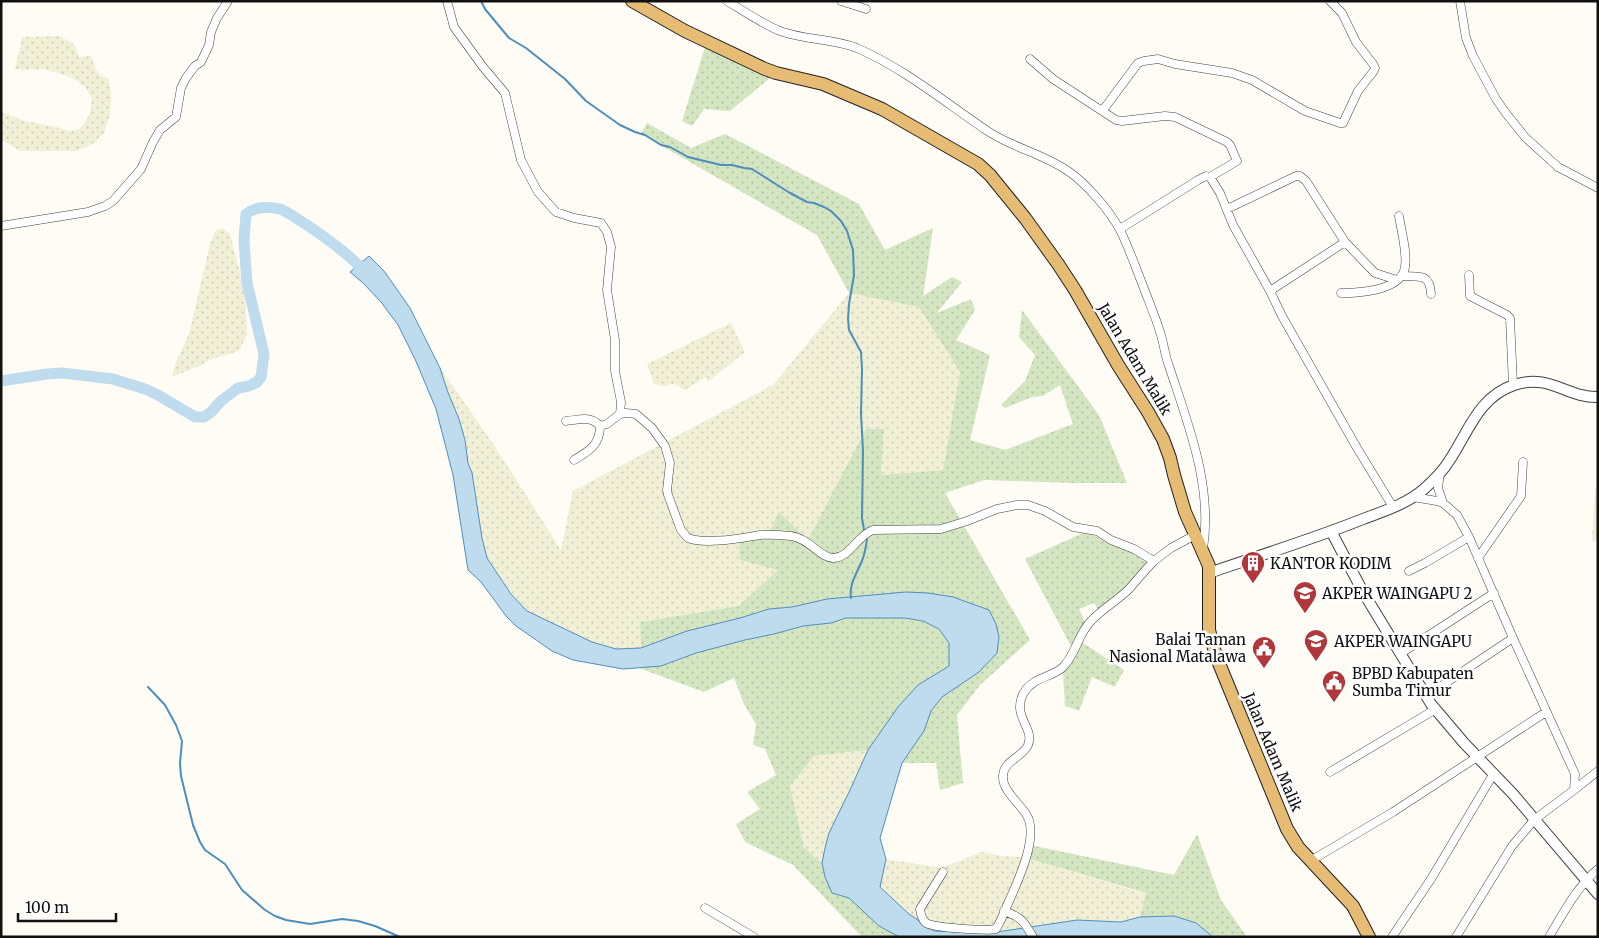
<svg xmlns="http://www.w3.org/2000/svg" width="1599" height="938" font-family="Merriweather,serif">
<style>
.farmland{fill:url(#farmland-dots)}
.grass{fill:url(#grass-dots)}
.water{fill:#bfdcef;stroke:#4e8ebd}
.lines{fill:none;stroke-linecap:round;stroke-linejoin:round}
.stream{stroke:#4e8ebd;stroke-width:2}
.river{stroke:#bfdcef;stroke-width:11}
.minor-casing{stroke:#434343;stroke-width:9}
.tertiary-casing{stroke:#434343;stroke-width:12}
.trunk-casing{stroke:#212121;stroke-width:14}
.minor{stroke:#fff;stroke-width:8}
.tertiary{stroke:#fff;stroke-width:10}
.trunk{stroke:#e6bb74;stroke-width:12}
.labels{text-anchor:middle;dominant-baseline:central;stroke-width:5;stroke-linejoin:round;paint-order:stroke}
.street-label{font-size:15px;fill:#101010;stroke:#fff}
.poi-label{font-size:15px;fill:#101010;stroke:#fff;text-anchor:start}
</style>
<defs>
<pattern id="farmland-dots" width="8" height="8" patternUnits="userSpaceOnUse" patternTransform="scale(1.25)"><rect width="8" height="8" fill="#f1f0d6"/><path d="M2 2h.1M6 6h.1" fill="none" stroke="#cecdb7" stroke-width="1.8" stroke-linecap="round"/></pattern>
<pattern id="grass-dots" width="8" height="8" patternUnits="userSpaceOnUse" patternTransform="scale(1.25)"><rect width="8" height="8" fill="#d3e5c1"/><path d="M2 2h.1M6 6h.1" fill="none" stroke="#b4c3a5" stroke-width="1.8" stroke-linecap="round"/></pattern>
</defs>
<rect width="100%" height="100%" fill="#fefcf4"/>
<path class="farmland" d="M59 36 74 44 79 57 91 56 96 70 102 76 109 79 111 97 110 114 104 133 95 142 87 147 76 151H20L1 139V112L25 121 51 126 70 131 79 129 85 123 90 113 92 98 85 87 73 78 45 69 27 70 15 69 22 37Z
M222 228 230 234 245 292 247 335 239 351 212 359 199 366 172 377 176 362 189 334 210 244 215 231Z
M849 293 919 307 960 372 943 470 881 475 884 430 808 540 778 570 737 606 640 622 641 648 616 649 592 642 527 611 499 577 487 558 482 538 472 473 468 463 465 440 459 419 447 390 440 368 492 442 561 550 573 491 773 385Z
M731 323 745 352 709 381 706 377 685 390 674 384 663 386 654 384 647 364Z
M1595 489H1598V541H1592Z
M868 750 850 790 829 833 822 863 804 847 790 786 814 756Z
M982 852 1003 856 1023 857 1146 894 1140 917 1121 922 1077 920 990 933 934 931 909 914 880 887 886 859 941 868Z"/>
<path class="grass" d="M707 41 776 73 730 111 704 109 692 126 682 121Z
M647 123 691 148 725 134 859 204 885 250 933 228 923 296 952 277 962 282 937 313 971 299 975 310 956 340 990 355 970 440 1005 450 1073 424 1060 385 1043 396 1032 397 1005 408 1001 405 1025 381 1035 355 1019 337 1022 310 1099 415 1127 483H1073L984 480 945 493 1030 640 980 685 957 715 963 783 940 790 936 763H902L924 731 931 711 942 697 959 685 989 610 953 597 906 592 792 607 769 609 740 618 687 631 641 648 640 622 738 606 778 570 740 560 739 536 768 535 779 512 808 540 866 429H884L881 475 943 470 960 372 919 307 849 293 817 235 641 134Z
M1083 533 1093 535 1107 543 1130 550 1153 565 1101 614 1094 603 1079 609 1087 626 1080 641 1124 670 1115 687 1092 677 1079 711 1065 706 1063 672 1074 652 1025 559Z
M846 618C875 618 935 609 948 642 951 648 949 659 949 666L918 685 898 707 868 750 814 756 790 786 804 847 822 863 825 877 832 893 849 898 879 926 899 937H862L793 865 745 842 736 824 760 809 747 792 776 775 765 749 753 745 756 724 744 704 734 678 704 692 639 668 661 666 696 653 745 640 774 634 803 626 831 623Z
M1197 834 1221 900 1247 937H1213L1196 923 1174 916 1140 917 1146 893 1023 857 1025 844 1174 875Z"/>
<path class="water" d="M369 256 384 271 410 308 440 368 447 390 459 419 465 440 468 463 472 473 482 538 487 558 511 594 527 611 592 642 616 649 641 648 687 631 740 618 769 609 792 607 827 599 906 592 928 593 953 597 989 610 996 624 999 637 997 653 979 672 942 697 931 711 924 731 902 763 880 838 886 859 880 887 909 914 934 931 990 933 1077 920 1121 922 1140 917 1174 916 1196 923 1213 937H899L879 926 849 898 832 893 825 877 822 863 825 848 829 833 850 790 868 750 898 707 918 685 949 666V643L939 629 923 621 905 618H846L831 623 803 626 774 634 745 640 696 653 661 666 623 669 573 660 552 651 516 626 506 616 481 582 468 570 453 475 436 409 415 359 398 325 381 302 363 283 350 272Z"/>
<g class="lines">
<path class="stream" d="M481 1 485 9 509 38 526 48 565 79 586 101 620 125 635 132 645 135 661 145 670 147 688 157 721 165H732L744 168 752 169 790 193 807 202 814 203 824 207 831 211 841 221 847 231 853 250 854 275 849 304 848 319 849 330 861 352 862 369 861 414 863 451 862 518 864 530
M851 598C849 584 856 575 861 563 865 555 866 547 867 539
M148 687 165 705 176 725 182 741 180 763 181 776 193 825 200 842 205 850 225 864 242 890 265 910 275 916 286 920 310 924 342 919 358 921 375 926 400 937"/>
<path class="river" d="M1 381 47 374 62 373 113 379 145 389 158 395 195 417H204L211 412 221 401 238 388 249 386 257 382 261 377 264 354 247 283 244 240 246 214C255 207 268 206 280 209 289 212 298 220 307 225 329 240 350 255 368 275"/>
<g class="minor-casing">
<path id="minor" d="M447 1 454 27 483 67 505 93 521 160 538 192 556 212 574 218 601 223 607 232 611 247 607 290 615 340V371L621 402 620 414 626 413 636 414 652 428 665 446 670 463 667 490 668 495 681 530 688 538C706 545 741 538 760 535 771 534 781 535 791 536 809 538 821 559 834 558 850 557 858 535 873 530L941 529 967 521 997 509 1017 505H1028L1045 511 1073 527 1097 531 1111 540 1134 549 1154 561 1171 548 1195 535
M727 1C742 10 767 27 783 32 807 40 834 39 857 48 905 69 946 103 989 132 1014 148 1043 154 1068 171 1086 183 1110 211 1120 230 1129 248 1136 268 1143 286 1149 302 1156 318 1161 335 1164 345 1165 356 1169 366 1188 424 1213 486 1203 549
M841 1 866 9
M1460 1 1466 38 1473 56 1496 99 1505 112 1525 137 1558 167 1598 188
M1030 59 1053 79 1116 120 1122 121 1165 116 1175 117 1227 142 1230 145 1237 161 1210 177
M1103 110 1138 63 1144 61 1158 59 1175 64 1232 73 1252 80 1305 111 1340 123H1343L1358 91 1373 72 1375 68 1373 64 1356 42 1342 13 1330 1
M1227 209 1296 176H1300L1306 181 1345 242 1375 273 1397 280
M1 226 88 212 105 206 113 201 141 169 153 142 160 130 176 117 181 88 186 78 195 66 201 62 209 45 211 32 217 18 228 1
M1120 229 1198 180 1206 176 1210 177 1220 193 1233 225 1270 291 1282 316 1357 448 1393 507
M1469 275 1470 296 1507 315 1510 318 1513 385
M1401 276C1418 277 1430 272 1431 294
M1270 291 1345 242
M1341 293C1358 293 1397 291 1404 271 1409 258 1401 230 1399 216
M566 421C578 420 591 415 600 426L607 424 620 414
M574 460C589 451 600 445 600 426
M1440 473 1438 488 1443 503
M1413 497 1437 501 1443 503 1457 515 1469 537 1513 638 1575 774 1574 790 1534 820 1512 846 1456 937
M1478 558 1521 496 1523 462
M1409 571 1425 563 1469 537
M1400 654 1494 593
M1426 696 1513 638
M1330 772 1436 709
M1574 790 1598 771
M1312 860 1393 812 1546 712
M943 872 920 909C921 914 921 919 926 923 935 928 986 931 996 929 1000 923 1003 915 1006 908 1015 887 1041 836 1026 814 1019 803 1002 790 1003 776 1003 761 1023 757 1028 745 1035 728 1012 717 1023 694 1033 676 1052 678 1063 667 1076 654 1078 634 1091 621 1102 609 1117 601 1129 589 1137 580 1145 570 1154 561
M705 908 754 937
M1004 911C1023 918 1023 921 1033 937
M1392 937 1431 879 1494 773
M1549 937C1564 912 1576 888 1598 869"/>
</g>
<g class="tertiary-casing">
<path id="tertiary" d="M1331 531 1363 592 1431 704 1464 743 1513 794 1598 894
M1209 573C1261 555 1313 539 1363 519 1384 511 1407 504 1424 489 1433 481 1443 471 1449 461 1468 433 1478 397 1514 385 1550 373 1567 398 1598 397"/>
</g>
<g class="trunk-casing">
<path id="trunk" d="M632 1 685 31 765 69 776 73 823 84 882 109 978 164 990 175 1025 218 1058 264 1075 290 1118 365 1148 412 1163 439 1170 458 1174 475 1185 512 1209 566V630L1216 656 1287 829 1298 847 1353 906 1369 937"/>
</g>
<use href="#minor" class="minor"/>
<use href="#tertiary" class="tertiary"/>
<use href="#trunk" class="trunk"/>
</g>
<defs>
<g id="building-pin" transform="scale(1.25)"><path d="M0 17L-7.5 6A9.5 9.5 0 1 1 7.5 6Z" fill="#b0383b" stroke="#fff"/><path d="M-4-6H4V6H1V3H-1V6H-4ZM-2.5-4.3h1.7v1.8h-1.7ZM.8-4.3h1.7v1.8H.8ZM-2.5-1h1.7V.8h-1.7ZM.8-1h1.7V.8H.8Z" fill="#fff"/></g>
<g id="university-pin" transform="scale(1.25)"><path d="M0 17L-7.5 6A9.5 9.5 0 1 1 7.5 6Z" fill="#b0383b" stroke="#fff"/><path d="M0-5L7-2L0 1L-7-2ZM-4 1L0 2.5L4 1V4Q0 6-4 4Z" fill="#fff"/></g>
<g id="civic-pin" transform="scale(1.25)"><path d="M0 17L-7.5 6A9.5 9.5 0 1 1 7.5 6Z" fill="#b0383b" stroke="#fff"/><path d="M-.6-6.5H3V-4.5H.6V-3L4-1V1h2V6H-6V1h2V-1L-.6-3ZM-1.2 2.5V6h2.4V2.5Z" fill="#fff"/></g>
</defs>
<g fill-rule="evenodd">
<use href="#building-pin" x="1253" y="563"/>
<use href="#university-pin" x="1305" y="593"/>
<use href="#university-pin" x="1316" y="641"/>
<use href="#civic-pin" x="1264" y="648"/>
<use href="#civic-pin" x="1334" y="682"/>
</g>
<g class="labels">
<g class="street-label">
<text transform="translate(1135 359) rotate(59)">Jalan Adam Malik</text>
<text transform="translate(1273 752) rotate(67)">Jalan Adam Malik</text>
</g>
<g class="poi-label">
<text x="1270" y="563">KANTOR KODIM</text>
<text x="1322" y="593">AKPER WAINGAPU 2</text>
<text x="1246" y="639" text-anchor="end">Balai Taman<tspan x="1246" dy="17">Nasional Matalawa</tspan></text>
<text x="1334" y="641">AKPER WAINGAPU</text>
<text x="1352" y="673">BPBD Kabupaten<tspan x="1352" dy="17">Sumba Timur</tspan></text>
</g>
</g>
<rect width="1599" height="938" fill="none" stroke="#101010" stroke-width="5"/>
<path d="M18 913v8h98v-8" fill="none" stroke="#101010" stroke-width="2.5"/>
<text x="25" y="913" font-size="15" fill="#101010" stroke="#ffffff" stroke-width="4" paint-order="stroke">100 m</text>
</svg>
